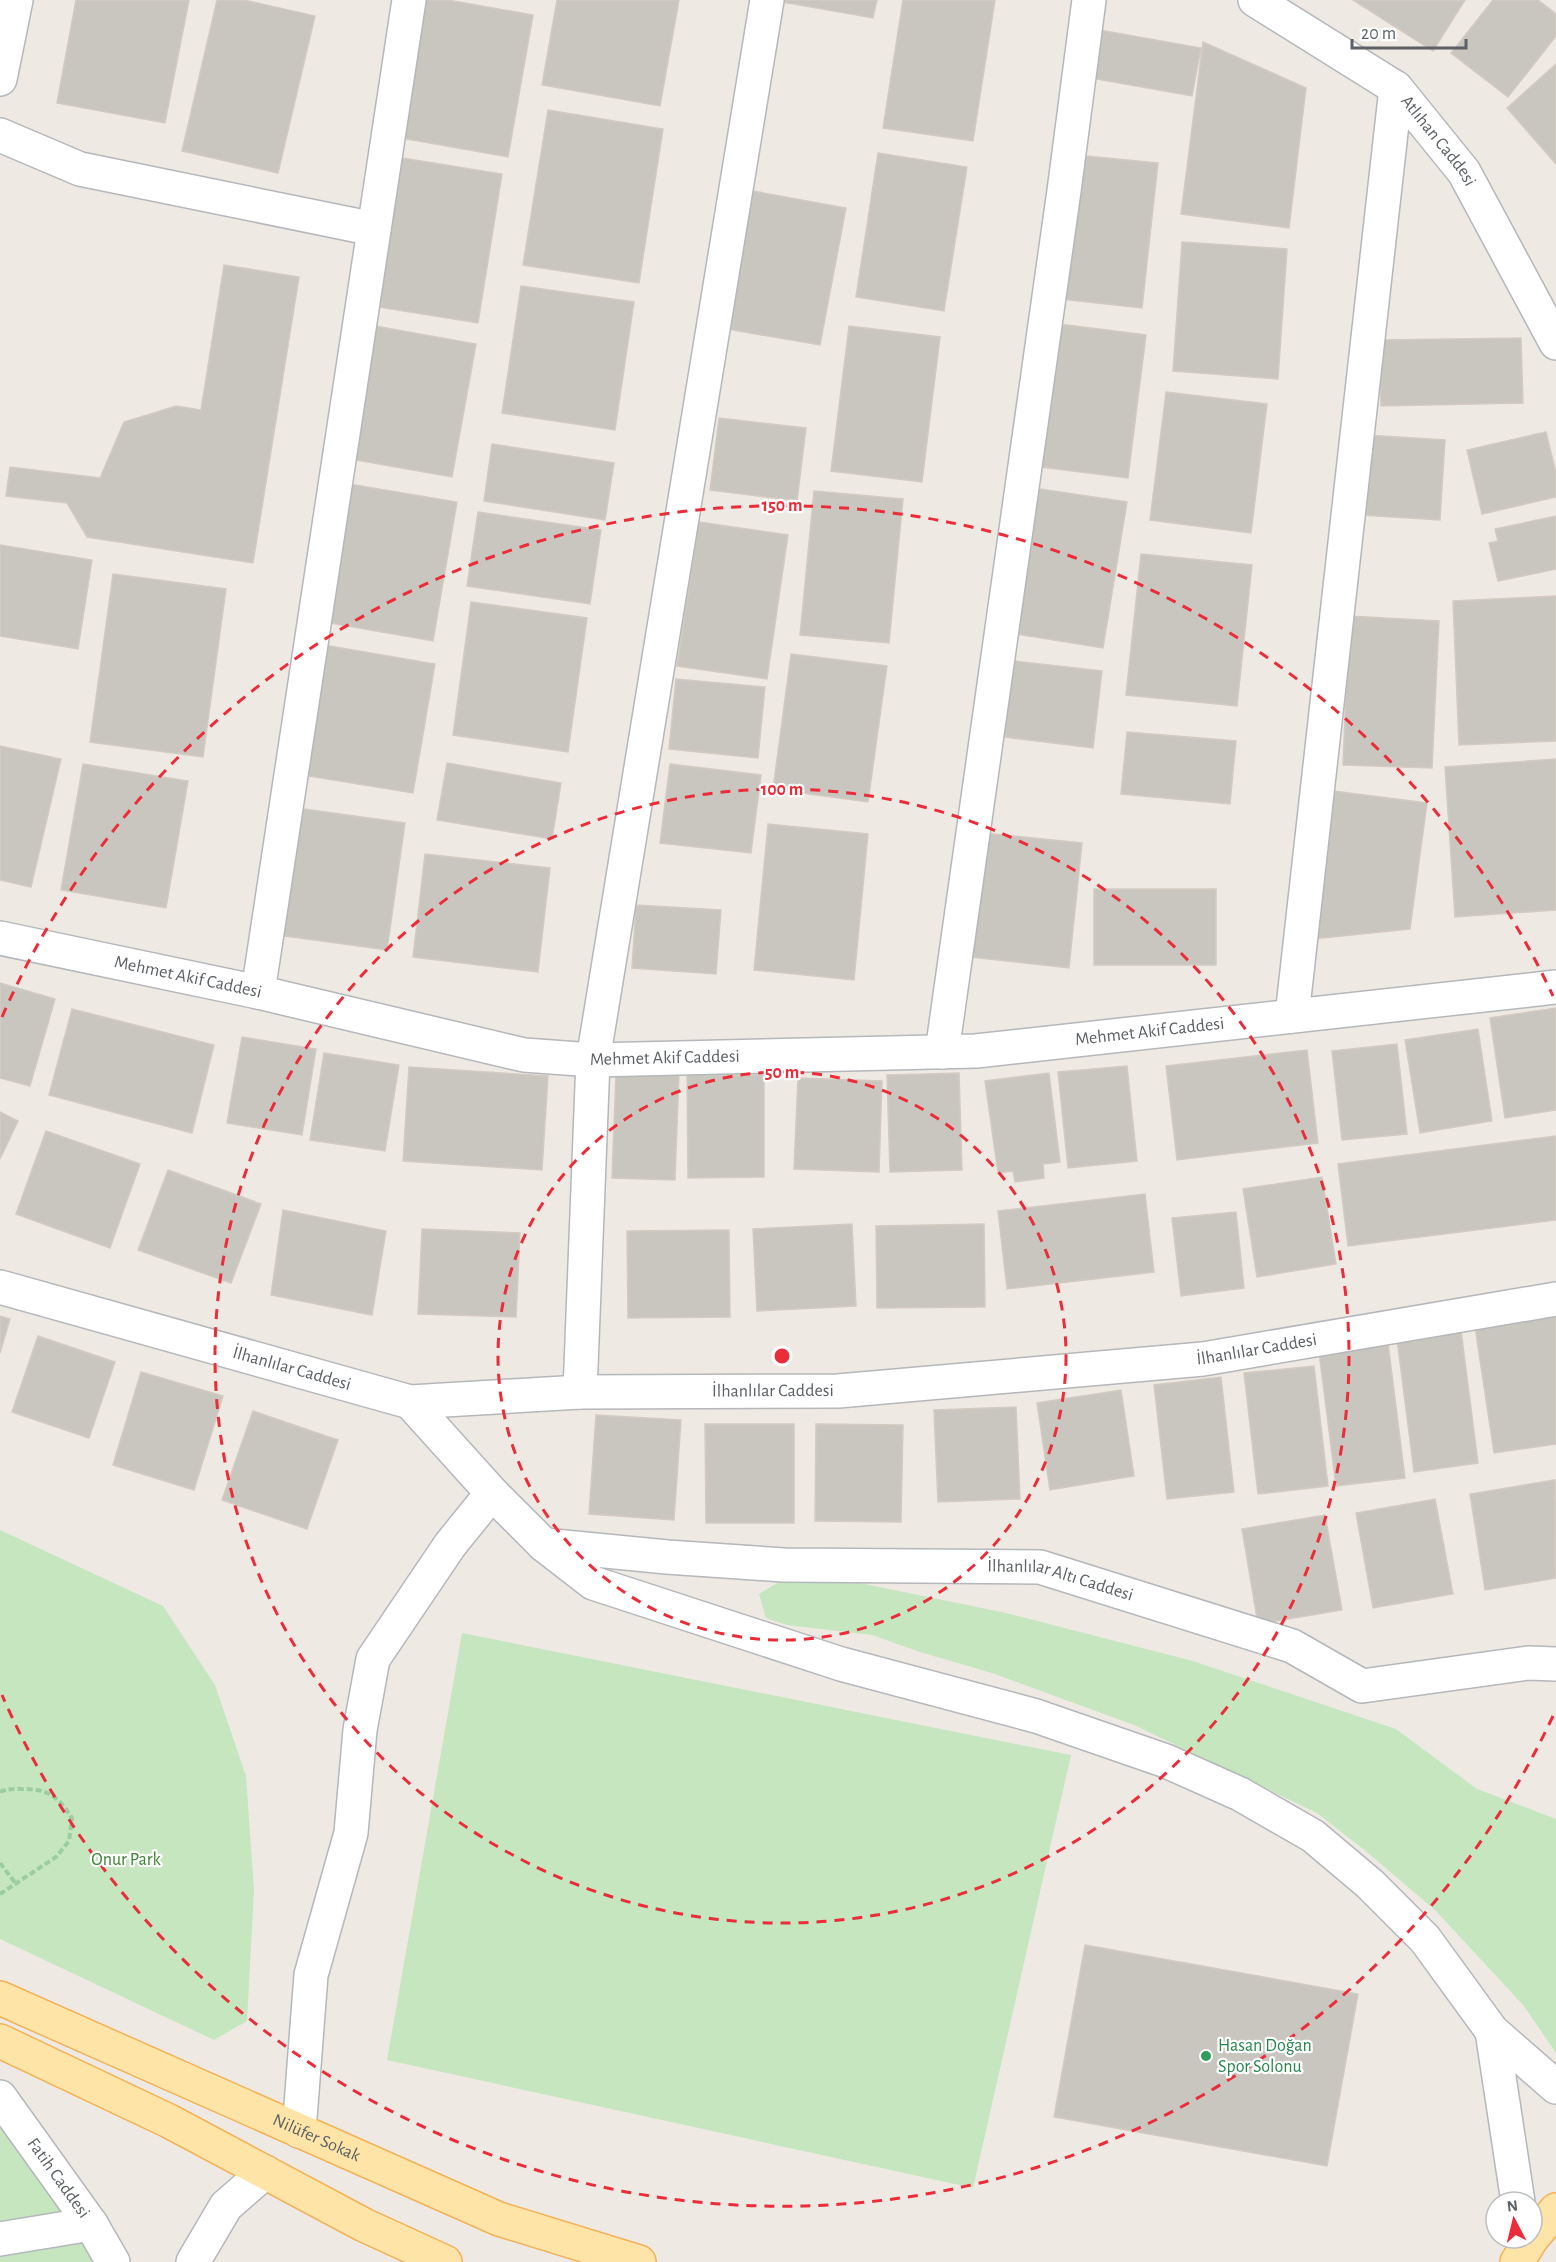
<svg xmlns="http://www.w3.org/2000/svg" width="1556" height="2262" font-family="'Alegreya Sans',sans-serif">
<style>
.green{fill:#c5e6bf}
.building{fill:#c9c5bf;stroke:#d3cbc1;stroke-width:1.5}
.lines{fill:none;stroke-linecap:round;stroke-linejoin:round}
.minor-casing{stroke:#b4b7bb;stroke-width:36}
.major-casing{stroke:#f4b157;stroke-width:36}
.path{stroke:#9bcda1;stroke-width:4;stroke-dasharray:6 3;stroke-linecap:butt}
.minor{stroke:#fff;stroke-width:33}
.major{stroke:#ffe4a8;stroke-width:33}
.ring{fill:none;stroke:#ec2c39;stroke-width:3;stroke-dasharray:10 8}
.leisure-dot{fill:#2e9e5b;stroke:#fff;stroke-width:2}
.labels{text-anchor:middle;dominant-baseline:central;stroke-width:4.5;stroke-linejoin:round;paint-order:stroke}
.street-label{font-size:18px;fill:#5b6164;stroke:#fff}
.park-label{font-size:18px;fill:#3b8433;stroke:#fff}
.leisure-label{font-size:18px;fill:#27864d;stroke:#fff;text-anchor:start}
.centre{fill:#ec2c39;stroke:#fff;stroke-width:3}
.ring-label{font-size:18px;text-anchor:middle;font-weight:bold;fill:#ec2c39;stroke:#fff;stroke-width:4.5;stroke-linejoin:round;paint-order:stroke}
</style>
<rect width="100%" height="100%" fill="#eeeae3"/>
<path class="green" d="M0 1530 163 1606 215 1685 246 1776 254 1890 247 2021 214 2040 0 1939Z
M850 1581 1006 1613 1193 1661 1396 1729 1477 1789 1556 1819V2053L1524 2006 1436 1911 1367 1852 1317 1813 1134 1725 995 1674 920 1652 872 1635 787 1625 766 1618 759 1594 779 1582Z
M462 1633 1071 1755 973 2188 387 2060Z
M0 2097 113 2262H0Z"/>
<path class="building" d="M76 0H189L165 123 57 103Z
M217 0H244L315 16 278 173 182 151Z
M420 0H448L533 15 508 157 395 137Z
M557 0H679L660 106 542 85Z
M783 0H877L873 18 783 2Z
M903 0H995L973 141 883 128Z
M1353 0H1465L1433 51Z
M1493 0H1538L1556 14V36L1508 97 1451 53Z
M1094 29 1201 48 1192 96 1085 77Z
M1203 42 1306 88 1289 228 1181 214Z
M1556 64V164L1507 108Z
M548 110 663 129 639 283 523 265Z
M878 153 967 167 944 311 856 297Z
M1076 155 1158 163 1142 308 1061 299Z
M396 157 502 174 478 323 372 306Z
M753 191 846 208 820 345 727 329Z
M1182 242 1287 249 1278 379 1173 371Z
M224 265 299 277 253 563 87 537 67 503 6 496 10 467 100 478 124 422 176 406 201 410Z
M521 286 634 302 615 430 502 413Z
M1059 324 1146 335 1128 478 1041 467Z
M375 326 476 344 452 477 350 459Z
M849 326 940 337 922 482 831 471Z
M1521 338 1523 403 1381 406 1380 340Z
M1166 392 1267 404 1251 533 1150 520Z
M719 418 806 428 797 501 710 490Z
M1546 432 1556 473V497L1482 514 1467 450Z
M1366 435 1445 440 1440 520 1361 515Z
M492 444 614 463 605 520 484 501Z
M349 484 457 502 433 641 324 622Z
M1033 488 1127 502 1103 648 1010 633Z
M814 491 903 499 889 643 800 635Z
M478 512 601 530 590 604 467 586Z
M1556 516V569L1498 581 1489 543 1498 541 1495 529Z
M699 522 788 535 767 679 677 666Z
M0 545 92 560 78 649 0 636Z
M1141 554 1252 565 1237 706 1126 695Z
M113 574 226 589 203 757 90 742Z
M1556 596V741L1459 745 1453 601Z
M471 602 587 618 568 752 453 735Z
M1349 616 1439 621 1432 768 1343 765Z
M324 645 435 664 413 793 302 775Z
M791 654 887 666 868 802 773 789Z
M1006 660 1102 671 1093 748 997 736Z
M676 679 765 687 758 758 669 749Z
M1127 732 1236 741 1230 804 1121 794Z
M0 746 61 759 31 887 0 880Z
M1556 759V910L1455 917 1445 767Z
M447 763 561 783 552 839 437 820Z
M83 764 188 781 166 908 61 890Z
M670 764 761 775 751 853 660 843Z
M1333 791 1427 803 1410 929 1313 939Z
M296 808 405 823 387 950 278 935Z
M768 824 868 834 854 980 754 970Z
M983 833 1082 843 1069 968 971 957Z
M425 854 550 868 538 972 413 957Z
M1094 889H1216V965H1094Z
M636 905 721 910 716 974 632 968Z
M0 983 55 999 30 1086 0 1078Z
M1556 1008V1110L1505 1118 1490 1018Z
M72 1009 214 1045 192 1133 49 1095Z
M1478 1029 1492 1121 1420 1133 1405 1040Z
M242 1037 316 1049 302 1135 227 1123Z
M1397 1044 1407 1134 1342 1140 1332 1051Z
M1307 1050 1318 1143 1177 1160 1166 1066Z
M324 1053 399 1065 385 1151 310 1140Z
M1127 1066 1137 1161 1068 1168 1058 1072Z
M409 1067 548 1076 542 1170 403 1161Z
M616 1072 679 1073 675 1180 612 1178Z
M959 1073 962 1170 890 1172 887 1075Z
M1049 1073 1060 1162 1043 1164 1044 1178 1015 1182 1013 1171 998 1173 985 1081Z
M687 1075H764V1177L688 1178Z
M798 1078 882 1081 879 1172 794 1169Z
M0 1112 18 1121 0 1159Z
M46 1131 140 1164 110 1248 16 1214Z
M1556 1136V1220L1348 1246 1338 1164Z
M168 1170 261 1204 231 1283 138 1250Z
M1322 1177 1336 1264 1257 1277 1243 1189Z
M1145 1194 1154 1272 1007 1289 998 1211Z
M283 1210 386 1231 372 1315 271 1295Z
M1236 1212 1244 1288 1181 1296 1172 1218Z
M852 1224 856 1306 757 1311 753 1229Z
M984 1224 985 1307 877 1308 876 1226Z
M422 1229 520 1233 516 1317 418 1314Z
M729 1230 730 1317 628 1318 627 1231Z
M1556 1315V1444L1494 1453 1475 1327Z
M0 1316 10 1319 0 1353Z
M1461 1330 1478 1463 1414 1472 1397 1339Z
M38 1336 115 1362 89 1438 12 1412Z
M1388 1343 1405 1478 1336 1486 1319 1352Z
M1314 1366 1328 1486 1258 1494 1244 1373Z
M141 1372 223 1396 194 1490 113 1465Z
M1221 1377 1234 1492 1167 1499 1154 1385Z
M1121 1390 1134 1476 1050 1490 1037 1403Z
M1016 1407 1020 1499 938 1502 934 1410Z
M253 1411 338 1440 307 1529 222 1500Z
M596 1415 681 1420 674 1520 589 1514Z
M705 1424H794V1523H706Z
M816 1424 903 1425 901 1522 815 1521Z
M1555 1480 1556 1578 1485 1590 1470 1494Z
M1435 1499 1453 1594 1373 1608 1356 1513Z
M1325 1515 1342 1610 1258 1624 1242 1529Z
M1085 1945 1358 1994 1327 2166 1054 2117Z"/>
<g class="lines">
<g class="minor-casing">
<g id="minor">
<path id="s1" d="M1255 0 1396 88 1464 172 1556 343"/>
<path d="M0 79 16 0"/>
<path d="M0 135 80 169 374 229"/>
<path id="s2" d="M0 938 258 992 524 1055 593 1060 976 1051 1556 987"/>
<path d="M258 992 409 0"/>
<path d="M1292 1016 1396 88"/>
<path d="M942 1052 1064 191 1089 0"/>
<path id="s3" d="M0 1287 410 1402 580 1392 838 1391 1203 1359 1556 1299"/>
<path d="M580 1392 593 1060 767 0"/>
<path d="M410 1402 492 1493 544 1545 593 1583 841 1664 1036 1716 1166 1761 1240 1794 1313 1836 1370 1884 1425 1939 1492 2031 1556 2087"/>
<path id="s4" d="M544 1545 667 1557 784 1565 1040 1567 1292 1646 1362 1686 1528 1663 1556 1664"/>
<path d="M1492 2031 1518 2202"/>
<path id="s5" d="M0 2097 91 2224 113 2262"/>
<path d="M299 2131 311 1975 351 1833 360 1730 373 1659 450 1545 492 1493"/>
<path d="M0 2239 91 2224"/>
<path d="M193 2262 226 2206 265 2172"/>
</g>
</g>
<g class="major-casing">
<g id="major">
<path id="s6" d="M0 1998 499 2219 639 2262"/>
<path d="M0 2041 169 2121 364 2225 445 2262"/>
<path d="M1532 2238 1556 2210"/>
<path d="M1517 2262 1532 2238"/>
</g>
</g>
<path class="path" d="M0 1792C6 1789 12 1789 19 1789 47 1788 58 1796 72 1818L69 1841 56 1857 0 1894
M0 1863 16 1884"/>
<use href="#minor" class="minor"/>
<use href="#major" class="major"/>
</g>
<g class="ring">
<circle cx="782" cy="1356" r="284"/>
<circle cx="782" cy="1356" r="567"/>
<path d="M1553 1716A851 851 0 0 1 2 1695M2 1017A851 851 0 0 1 1553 996"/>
</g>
<circle class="leisure-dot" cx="1206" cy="2056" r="6"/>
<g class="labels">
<g class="street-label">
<text stroke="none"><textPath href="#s1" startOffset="234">Atlıhan Caddesi</textPath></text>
<text stroke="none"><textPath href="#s2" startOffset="192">Mehmet Akif Caddesi</textPath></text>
<text stroke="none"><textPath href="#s2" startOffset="1164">Mehmet Akif Caddesi</textPath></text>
<text stroke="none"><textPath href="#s2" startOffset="678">Mehmet Akif Caddesi</textPath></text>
<text stroke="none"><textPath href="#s3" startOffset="1275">İlhanlılar Caddesi</textPath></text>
<text stroke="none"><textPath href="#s3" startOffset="303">İlhanlılar Caddesi</textPath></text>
<text stroke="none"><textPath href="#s3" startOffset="789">İlhanlılar Caddesi</textPath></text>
<text stroke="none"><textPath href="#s4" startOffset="519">İlhanlılar Altı Caddesi</textPath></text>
<text stroke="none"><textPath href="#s6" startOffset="346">Nilüfer Sokak</textPath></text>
<text stroke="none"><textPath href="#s5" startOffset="100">Fatih Caddesi</textPath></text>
</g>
<g class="park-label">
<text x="126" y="1860">Onur Park</text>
</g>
<g class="leisure-label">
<text x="1218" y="2046">Hasan Doğan<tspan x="1218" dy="21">Spor Solonu</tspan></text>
</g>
</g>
<circle cx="782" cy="1356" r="9" class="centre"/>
<g class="ring-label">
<text x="782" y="511">150 m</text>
<text x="782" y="795">100 m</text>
<text x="782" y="1078">50 m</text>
</g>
<g transform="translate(1514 2220) rotate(353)"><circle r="28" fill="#ffffff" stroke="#bdc0c1" stroke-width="1.5"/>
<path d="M0-4.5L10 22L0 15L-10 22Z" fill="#ec2c39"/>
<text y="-9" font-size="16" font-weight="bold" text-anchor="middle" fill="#5b6164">N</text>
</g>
<path d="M1352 39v9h114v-9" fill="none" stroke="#5b6164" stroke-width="3"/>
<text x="1361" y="39" font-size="18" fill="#5b6164" stroke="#ffffff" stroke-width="4.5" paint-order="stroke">20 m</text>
</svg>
